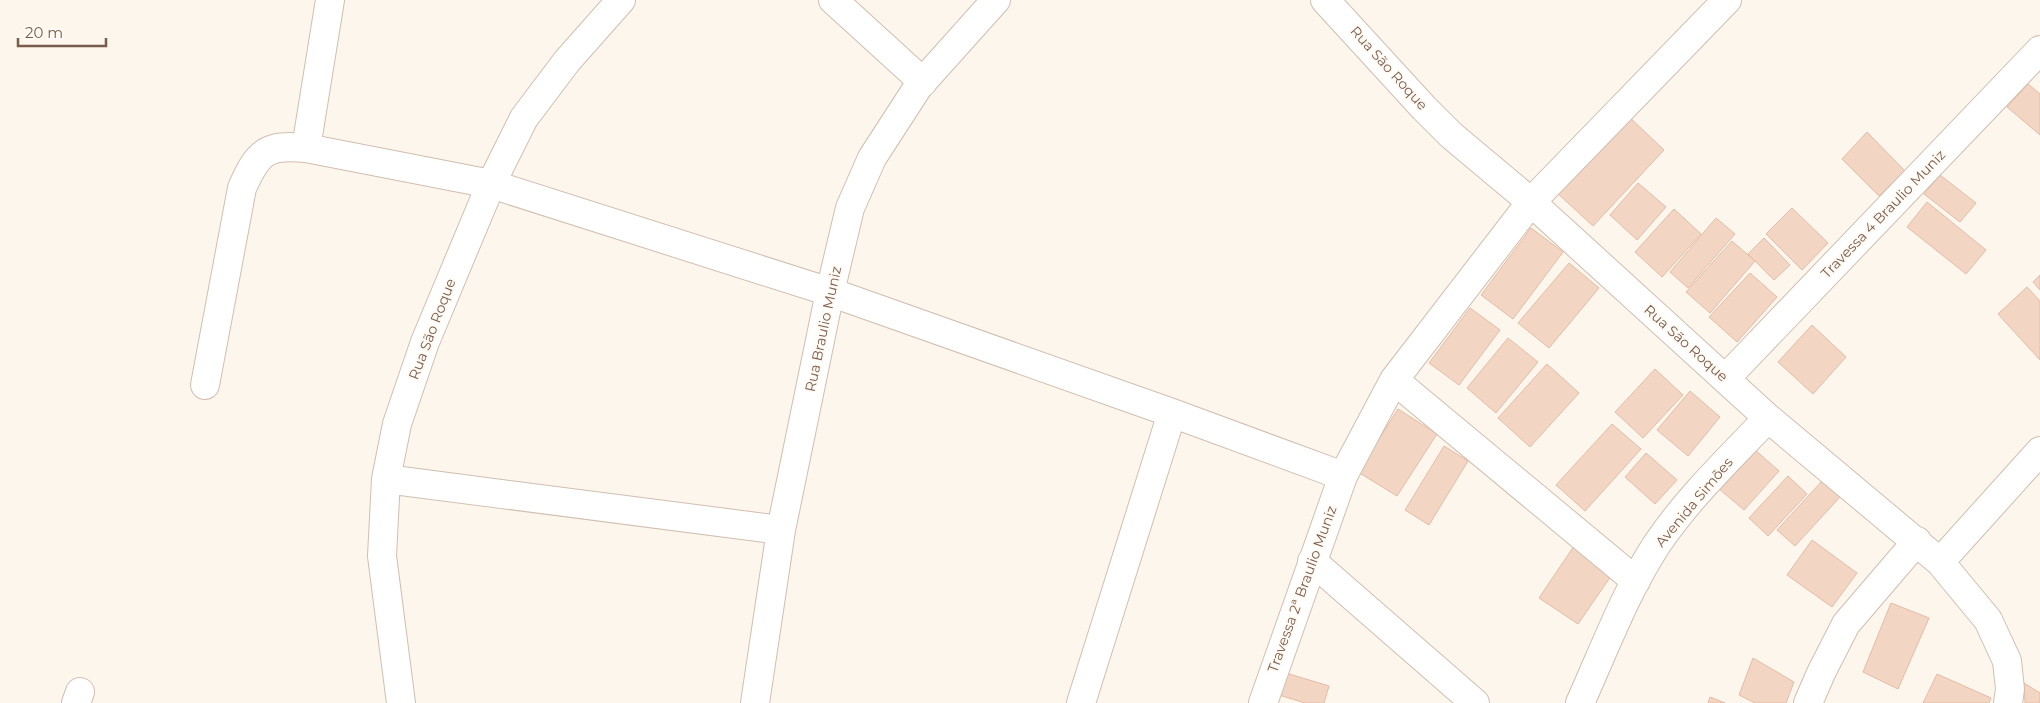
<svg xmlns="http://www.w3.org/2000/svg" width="2040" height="703" font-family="Montserrat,sans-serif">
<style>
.building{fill:#f3d5c3;stroke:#e6bba3}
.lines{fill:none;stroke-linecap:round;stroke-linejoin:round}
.minor-casing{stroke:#d1beb0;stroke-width:30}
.minor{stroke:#fff;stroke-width:28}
.labels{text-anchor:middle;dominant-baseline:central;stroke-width:4;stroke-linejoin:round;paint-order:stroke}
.street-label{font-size:14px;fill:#7a5c4d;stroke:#fffaf3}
</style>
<rect width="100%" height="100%" fill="#fdf6ec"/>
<path class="building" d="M2028 84 2040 94V135L2007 107Z
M1626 114 1664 150 1593 226 1555 191Z
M1867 132 1905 171 1879 196 1842 159Z
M1940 175 1976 203 1960 222 1924 194Z
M1638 183 1666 207 1637 240 1610 215Z
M1927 202 1986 250 1966 274 1907 227Z
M1792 208 1828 243 1802 270 1766 234Z
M1674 209 1701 234 1662 277 1635 252Z
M1716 218 1735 234 1688 288 1670 272Z
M1531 228 1563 252 1513 319 1481 295Z
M1764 238 1790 265 1774 280 1748 254Z
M1732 241 1755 261 1710 313 1686 292Z
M1569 263 1599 288 1549 348 1518 323Z
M1750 273 1777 297 1737 342 1709 317Z
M2040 275V290L2033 282Z
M2027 287 2040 301V360L1998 314Z
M1470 308 1500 330 1459 385 1429 363Z
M1812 325 1846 357 1813 394 1778 362Z
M1508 338 1538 362 1496 413 1467 388Z
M1547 364 1579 393 1530 447 1498 418Z
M1655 369 1683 395 1643 438 1615 412Z
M1690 391 1720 417 1688 456 1657 430Z
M1398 409 1437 434 1397 496 1358 472Z
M1612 424 1641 449 1585 511 1556 485Z
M1444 446 1468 461 1429 525 1405 510Z
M1754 449 1779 471 1744 510 1718 488Z
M1646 453 1677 480 1655 504 1625 477Z
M1788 476 1807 494 1768 536 1749 518Z
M1822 481 1840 497 1795 546 1777 530Z
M1812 540 1857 573 1832 607 1787 575Z
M1574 546 1613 573 1578 624 1539 598Z
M1891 603 1929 618 1898 689 1863 672Z
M1753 658 1794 682 1786 703H1755L1739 695Z
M1286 673 1329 686 1324 703H1305L1279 695Z
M1937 674 1991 698 1989 703H1923Z
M2024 683 2040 693V703H2025Z
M1710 697 1725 703H1708Z"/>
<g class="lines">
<g class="minor-casing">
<path id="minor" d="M833 0 923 82
M1325 0 1424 108 1451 135 1531 202 1768 418 1940 562 1988 620 2007 661 2010 689 2008 703
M306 148 330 0
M1725 379 2040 50
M1394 380 1636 581
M205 385 242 188C258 152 266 144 306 148L491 184 830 292 1172 413 1343 476
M386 479 781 530
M1312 561 1475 703
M1940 562 2040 451
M76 703 80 692
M401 703 382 556 386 479 397 424 425 342 491 184 524 118 567 61 621 0
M755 703 781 530 830 292 850 208 872 158 918 87 996 0
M1081 703 1172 413
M1263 703 1343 476 1394 380 1531 202 1727 0
M1580 703C1604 650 1625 593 1657 544 1688 498 1730 458 1768 418
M1808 703 1821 673 1846 624 1917 541"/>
</g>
<use href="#minor" class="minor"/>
</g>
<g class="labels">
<g class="street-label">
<text transform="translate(1389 68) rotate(48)">Rua São Roque</text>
<text transform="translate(1883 214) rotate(-46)">Travessa 4 Braulio Muniz</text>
<text transform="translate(432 329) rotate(-69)">Rua São Roque</text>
<text transform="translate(823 329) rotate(-78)">Rua Braulio Muniz</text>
<text transform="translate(1686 343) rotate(42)">Rua São Roque</text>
<text transform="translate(1694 502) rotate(-50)">Avenida Simões</text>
<text transform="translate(1302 589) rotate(-70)">Travessa 2ª Braulio Muniz</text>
</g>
</g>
<path d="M18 38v8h88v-8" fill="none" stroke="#7a5c4d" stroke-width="2.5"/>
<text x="25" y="38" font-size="15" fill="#7a5c4d" stroke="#fffaf3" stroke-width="4" paint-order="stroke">20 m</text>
</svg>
